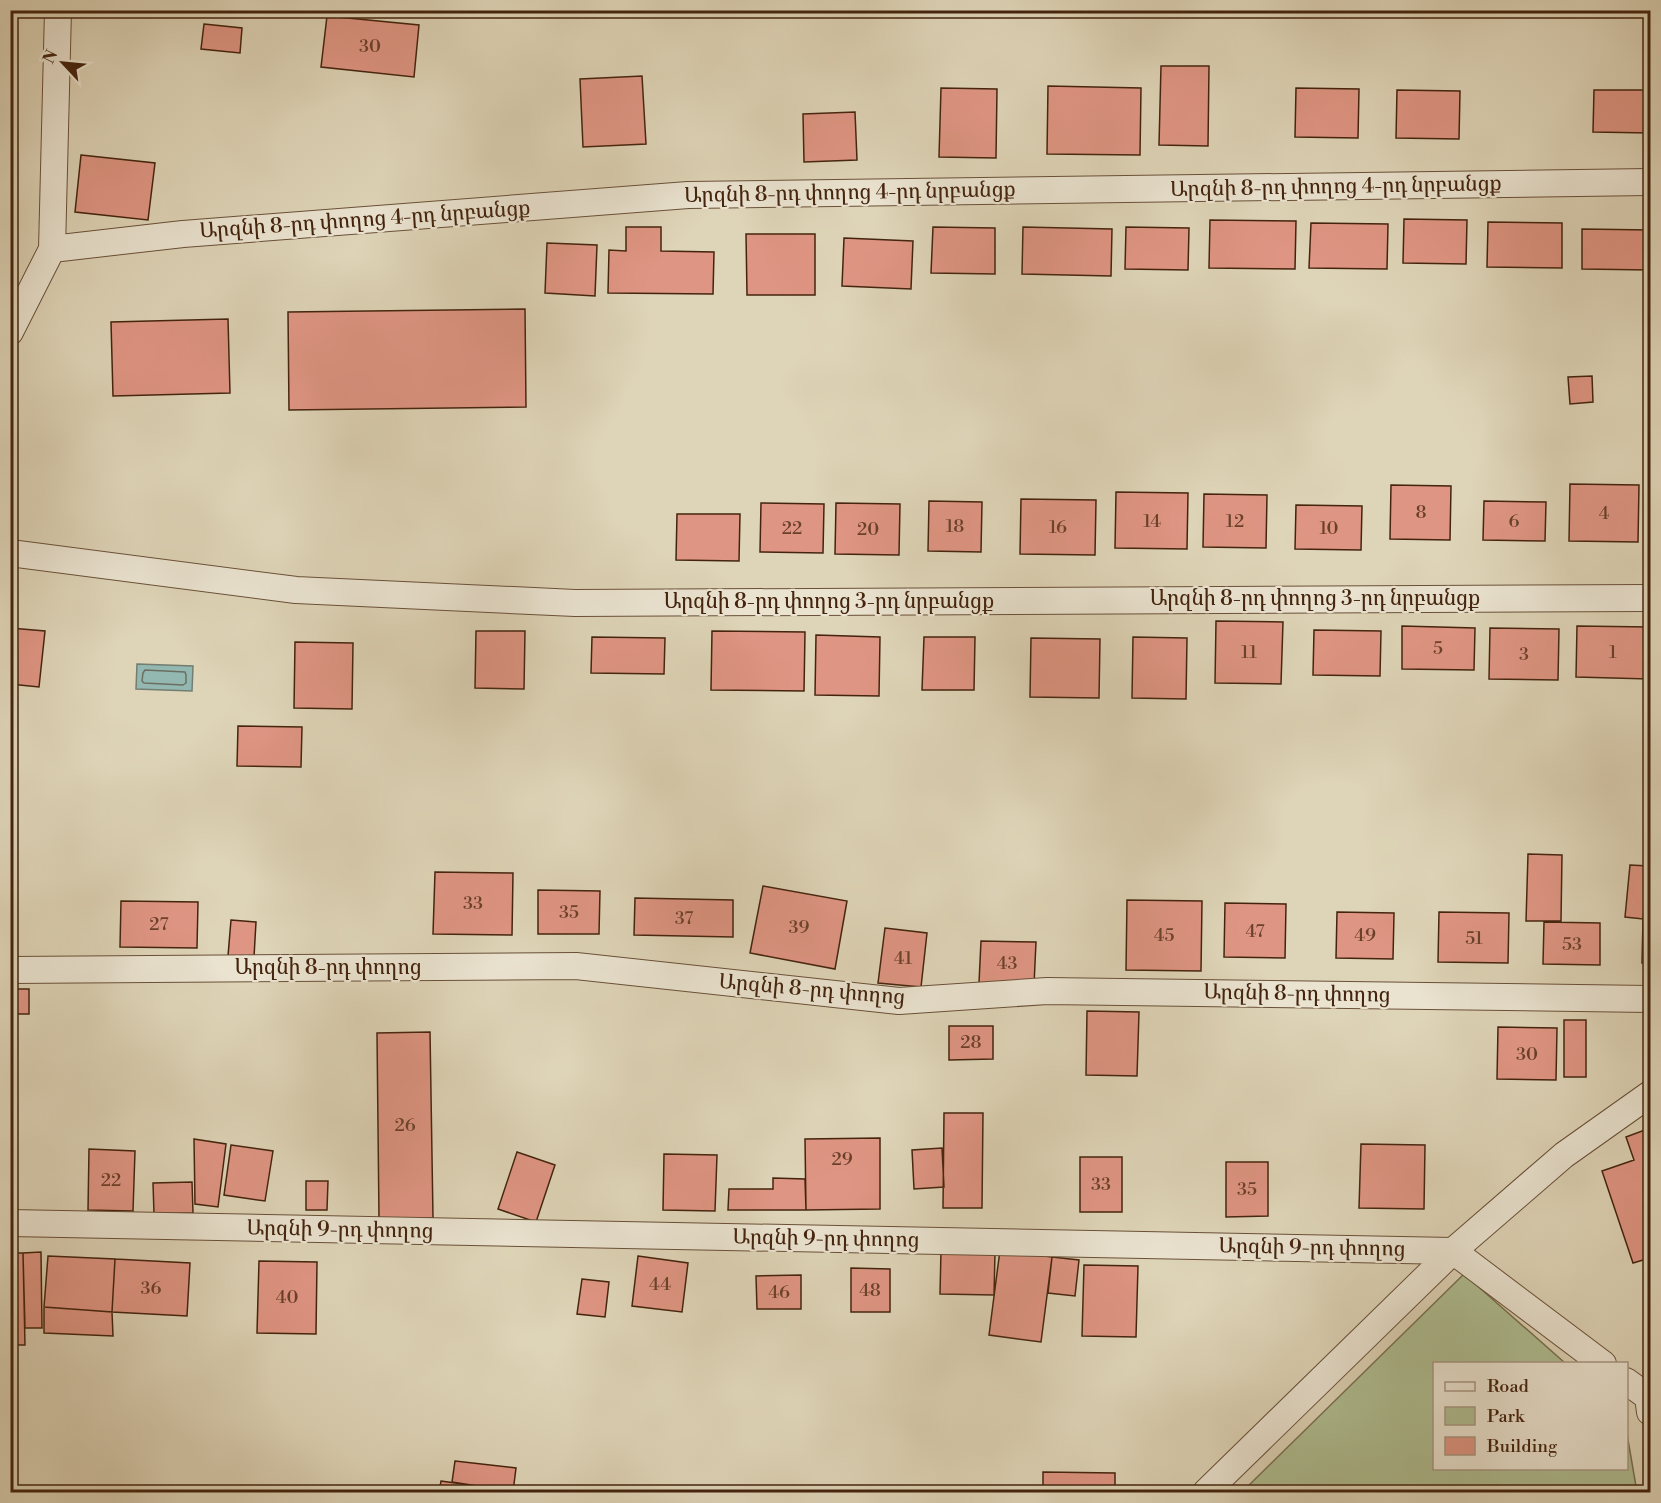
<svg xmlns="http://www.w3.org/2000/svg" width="1661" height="1503" font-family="'Libre Bodoni','Noto Serif Armenian',serif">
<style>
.green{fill:#aebd91;stroke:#797050;stroke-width:1.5}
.water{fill:#93b8b2;stroke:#737d70;stroke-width:1.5}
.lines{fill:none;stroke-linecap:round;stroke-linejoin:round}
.shore{stroke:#6c6e60;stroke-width:1.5}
.building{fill:#df9583;stroke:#44240e;stroke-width:1.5}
.minor-casing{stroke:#6a5038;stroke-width:28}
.minor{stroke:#eae3d0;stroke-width:26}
.labels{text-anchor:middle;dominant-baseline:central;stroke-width:4.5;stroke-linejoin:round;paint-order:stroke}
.number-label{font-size:18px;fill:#6b402b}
.street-label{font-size:21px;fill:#44240e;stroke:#eae3d0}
</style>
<rect width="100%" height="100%" fill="#ded4b7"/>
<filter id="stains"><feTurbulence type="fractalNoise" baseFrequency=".00333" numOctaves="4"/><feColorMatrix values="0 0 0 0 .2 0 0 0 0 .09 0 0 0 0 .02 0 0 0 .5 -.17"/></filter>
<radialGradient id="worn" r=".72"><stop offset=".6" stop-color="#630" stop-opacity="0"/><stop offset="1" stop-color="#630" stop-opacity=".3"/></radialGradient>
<path class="green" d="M1464 1274 1565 1363 1434 1364V1468H1626L1627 1434 1637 1492H1242Z"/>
<path class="water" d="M137 664 193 666 192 691 136 689Z"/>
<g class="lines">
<path class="shore" d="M145 670 185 672 186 675V683L183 685 144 683 142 681 143 673Z"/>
</g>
<path class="building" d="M327 16 419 25 414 77 321 67Z
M204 24 242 28 240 53 201 49Z
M1161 66H1209L1208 146 1159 145Z
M642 76 646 144 583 147 580 79Z
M1048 86 1141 88 1140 155 1047 154Z
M941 88 997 89 996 158 939 157Z
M1296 88 1359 89 1358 138 1295 137Z
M1397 90 1460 91 1459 139 1396 138Z
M1594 90H1650V133L1593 132Z
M855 112 857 160 804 162 803 114Z
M81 155 155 163 148 220 75 212Z
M1404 219 1467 220 1466 264 1403 263Z
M1210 220 1296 221 1295 269 1209 268Z
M1488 222 1562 223V268L1487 267Z
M1311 223 1388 224 1387 269 1309 268Z
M626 227H661V251L714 252 713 294 608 293 609 250 626 251Z
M933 227 995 228V274L931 273Z
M1023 227 1112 229 1111 276 1022 274Z
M1126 227 1189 228 1188 270 1125 269Z
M1582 229 1650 230V270L1582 269Z
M746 234H815V295H747Z
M844 238 913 241 911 289 842 286Z
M547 243 597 245 595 296 545 293Z
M525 309 526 407 289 410 288 312Z
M228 319 230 393 113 396 111 322Z
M1592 376 1593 402 1570 404 1568 377Z
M1570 484 1639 485 1638 542 1569 541Z
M1391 485 1451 486 1450 540 1390 539Z
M1116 492 1188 493 1187 549 1115 548Z
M1204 494 1267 495 1266 548 1203 547Z
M1021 499 1096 500 1095 555 1020 554Z
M929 501 982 502 981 552 928 551Z
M1484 501 1546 502 1545 541 1483 540Z
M761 503 824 504 823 553 760 552Z
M836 503 900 504 899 555 835 554Z
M1296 505 1362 506 1361 550 1295 549Z
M677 514H740L739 561 676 560Z
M1216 621 1283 622 1281 684 1215 683Z
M1402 626 1475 628 1474 670 1402 669Z
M1577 626 1650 627 1649 679 1576 677Z
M10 628 45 631 39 687 10 684Z
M1490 628 1559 629 1558 680 1489 679Z
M1314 630 1381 631 1380 676 1313 675Z
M476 631H525L524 689 475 688Z
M712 631 805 632 804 691 711 690Z
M816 635 880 637 879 696 815 695Z
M592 637 665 638 664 674 591 673Z
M924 637H975L974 690H922Z
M1133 637 1187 638 1186 699 1132 698Z
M1031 638 1100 639 1099 698 1030 697Z
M295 642 353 643 352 709 294 708Z
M238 726 302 727 301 767 237 766Z
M1528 854 1562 855 1561 921H1526Z
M1630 865 1648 866 1643 919 1625 917Z
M435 872 513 873 512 935 433 934Z
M763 886 847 901 835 969 750 953Z
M538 890 600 891 599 934H538Z
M635 898 733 900V937L634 935Z
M1127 900 1202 901 1201 971 1126 970Z
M121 901 198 902 197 948 120 947Z
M1225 903 1286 904 1285 958 1224 957Z
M1337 912 1394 913 1393 959 1336 958Z
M1439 912 1509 913 1508 963 1438 962Z
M1643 919H1650V963H1642Z
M231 920 256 922 254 957 228 956Z
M1544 922 1600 923V965L1543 964Z
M885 928 927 933 921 987 878 983Z
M981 941 1036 942 1034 985 979 983Z
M10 989H29V1014H10Z
M1087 1011 1139 1012 1137 1076 1086 1075Z
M1564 1020H1586V1077H1564Z
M949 1026H993V1059L949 1060Z
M1498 1027 1557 1028 1556 1080 1497 1079Z
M430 1032 433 1218 379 1219 377 1033Z
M944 1113H983L982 1208H943Z
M1650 1128V1258L1633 1263 1602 1171 1634 1160 1626 1137Z
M880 1138V1209L806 1210 805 1139Z
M194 1139 226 1144 218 1207 195 1204Z
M1361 1144 1425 1145 1424 1209 1359 1208Z
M231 1145 273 1151 265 1201 224 1195Z
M942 1148 944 1187 914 1189 912 1150Z
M89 1149 135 1151 133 1211 88 1210Z
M517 1152 555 1165 536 1222 498 1209Z
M664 1154 717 1155 715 1211 663 1210Z
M1080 1157H1122V1212H1080Z
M1226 1162H1268V1216L1226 1217Z
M773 1178 805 1179 806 1210H728L729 1189H773Z
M306 1181H328L327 1210H306Z
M192 1182 193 1213 154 1214 153 1183Z
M1000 1250 1052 1257 1041 1342 989 1335Z
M941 1251 995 1253 994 1295 940 1294Z
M41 1252 42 1328H25L23 1253Z
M10 1253H23L25 1345H10Z
M48 1256 115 1259 112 1312 44 1307Z
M638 1256 688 1263 682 1312 632 1306Z
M1052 1257 1079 1260 1075 1296 1048 1293Z
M115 1259 190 1263 187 1316 112 1312Z
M259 1261 317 1262 316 1334 257 1333Z
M1084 1265 1138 1266 1136 1337 1082 1336Z
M851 1268 890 1269V1312H851Z
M801 1275V1309H757L756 1276Z
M582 1279 609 1282 605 1317 577 1314Z
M44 1307 112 1312 113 1336 44 1333Z
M455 1461 516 1468 513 1492H490L491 1488 452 1482Z
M1043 1472 1115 1473V1492H1043Z
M441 1481 491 1488 490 1492H439Z"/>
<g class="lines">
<g class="minor-casing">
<path id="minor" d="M52 249 183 234 688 195 1650 182
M10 332 52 249 58 10
M10 553 296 590 575 603 1650 598
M10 970 576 966 899 1001 1047 991 1650 999
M10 1223 1453 1251 1603 1364
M1626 1381 1648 1397 1650 1412
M1206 1492 1453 1251 1564 1155 1650 1094"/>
</g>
<use href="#minor" class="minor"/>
</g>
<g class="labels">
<g class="number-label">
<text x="370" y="46">30</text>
<text x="1421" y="512">8</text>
<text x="1604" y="513">4</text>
<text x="1152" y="521">14</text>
<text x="1235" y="521">12</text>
<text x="1514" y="521">6</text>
<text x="955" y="526">18</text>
<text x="1058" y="527">16</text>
<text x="792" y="528">22</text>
<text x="1329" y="528">10</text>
<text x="868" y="529">20</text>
<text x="1438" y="648">5</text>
<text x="1249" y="652">11</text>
<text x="1613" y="652">1</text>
<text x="1524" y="654">3</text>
<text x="473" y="903">33</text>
<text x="569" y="912">35</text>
<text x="684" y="918">37</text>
<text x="159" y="924">27</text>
<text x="799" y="927">39</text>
<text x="1255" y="931">47</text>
<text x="1164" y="935">45</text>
<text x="1365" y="935">49</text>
<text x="1474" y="938">51</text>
<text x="1572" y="944">53</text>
<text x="903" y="958">41</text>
<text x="1007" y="963">43</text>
<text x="971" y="1042">28</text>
<text x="1527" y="1054">30</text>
<text x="405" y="1125">26</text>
<text x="842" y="1159">29</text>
<text x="111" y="1180">22</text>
<text x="1101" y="1184">33</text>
<text x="1247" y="1189">35</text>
<text x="660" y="1284">44</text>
<text x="151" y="1288">36</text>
<text x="870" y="1290">48</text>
<text x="779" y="1292">46</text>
<text x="287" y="1297">40</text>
</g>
<g class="street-label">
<text transform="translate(1336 187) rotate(-1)">Արզնի 8-րդ փողոց 4-րդ նրբանցք</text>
<text transform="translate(850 193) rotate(-1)">Արզնի 8-րդ փողոց 4-րդ նրբանցք</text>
<text transform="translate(365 220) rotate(-4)">Արզնի 8-րդ փողոց 4-րդ նրբանցք</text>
<text x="1315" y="599">Արզնի 8-րդ փողոց 3-րդ նրբանցք</text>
<text x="829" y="602">Արզնի 8-րդ փողոց 3-րդ նրբանցք</text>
<text x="328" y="968">Արզնի 8-րդ փողոց</text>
<text transform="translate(812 990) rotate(5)">Արզնի 8-րդ փողոց</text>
<text transform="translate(1297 994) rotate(1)">Արզնի 8-րդ փողոց</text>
<text transform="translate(340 1230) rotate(1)">Արզնի 9-րդ փողոց</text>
<text transform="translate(826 1239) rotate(1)">Արզնի 9-րդ փողոց</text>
<text transform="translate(1312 1248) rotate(1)">Արզնի 9-րդ փողոց</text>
</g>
</g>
<rect width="1661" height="1503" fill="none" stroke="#ded4b7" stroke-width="36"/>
<rect x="12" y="12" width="1637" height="1479" fill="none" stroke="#44240e" stroke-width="3"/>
<rect x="18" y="18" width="1625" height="1467" fill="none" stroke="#44240e" stroke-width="1.5"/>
<rect x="1433" y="1362" width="195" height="108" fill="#eae3d0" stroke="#a89782" stroke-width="1.5"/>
<rect x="1445" y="1382" width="30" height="9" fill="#eae3d0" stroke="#a89782" stroke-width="1.5"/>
<text x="1487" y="1392" font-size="18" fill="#44240e">Road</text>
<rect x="1445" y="1407" width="30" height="18" fill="#aebd91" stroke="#a89782" stroke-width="1.5"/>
<text x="1487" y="1422" font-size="18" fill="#44240e">Park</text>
<rect x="1445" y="1437" width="30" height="18" fill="#df9583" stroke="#a89782" stroke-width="1.5"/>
<text x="1487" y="1452" font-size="18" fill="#44240e">Building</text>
<g transform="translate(63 63) rotate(296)" stroke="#eae3d0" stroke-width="4.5" paint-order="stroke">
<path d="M0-4.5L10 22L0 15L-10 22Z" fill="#44240e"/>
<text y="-9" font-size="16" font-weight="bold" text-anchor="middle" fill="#44240e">N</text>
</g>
<rect width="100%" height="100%" filter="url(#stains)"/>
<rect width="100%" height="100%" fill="url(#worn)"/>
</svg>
